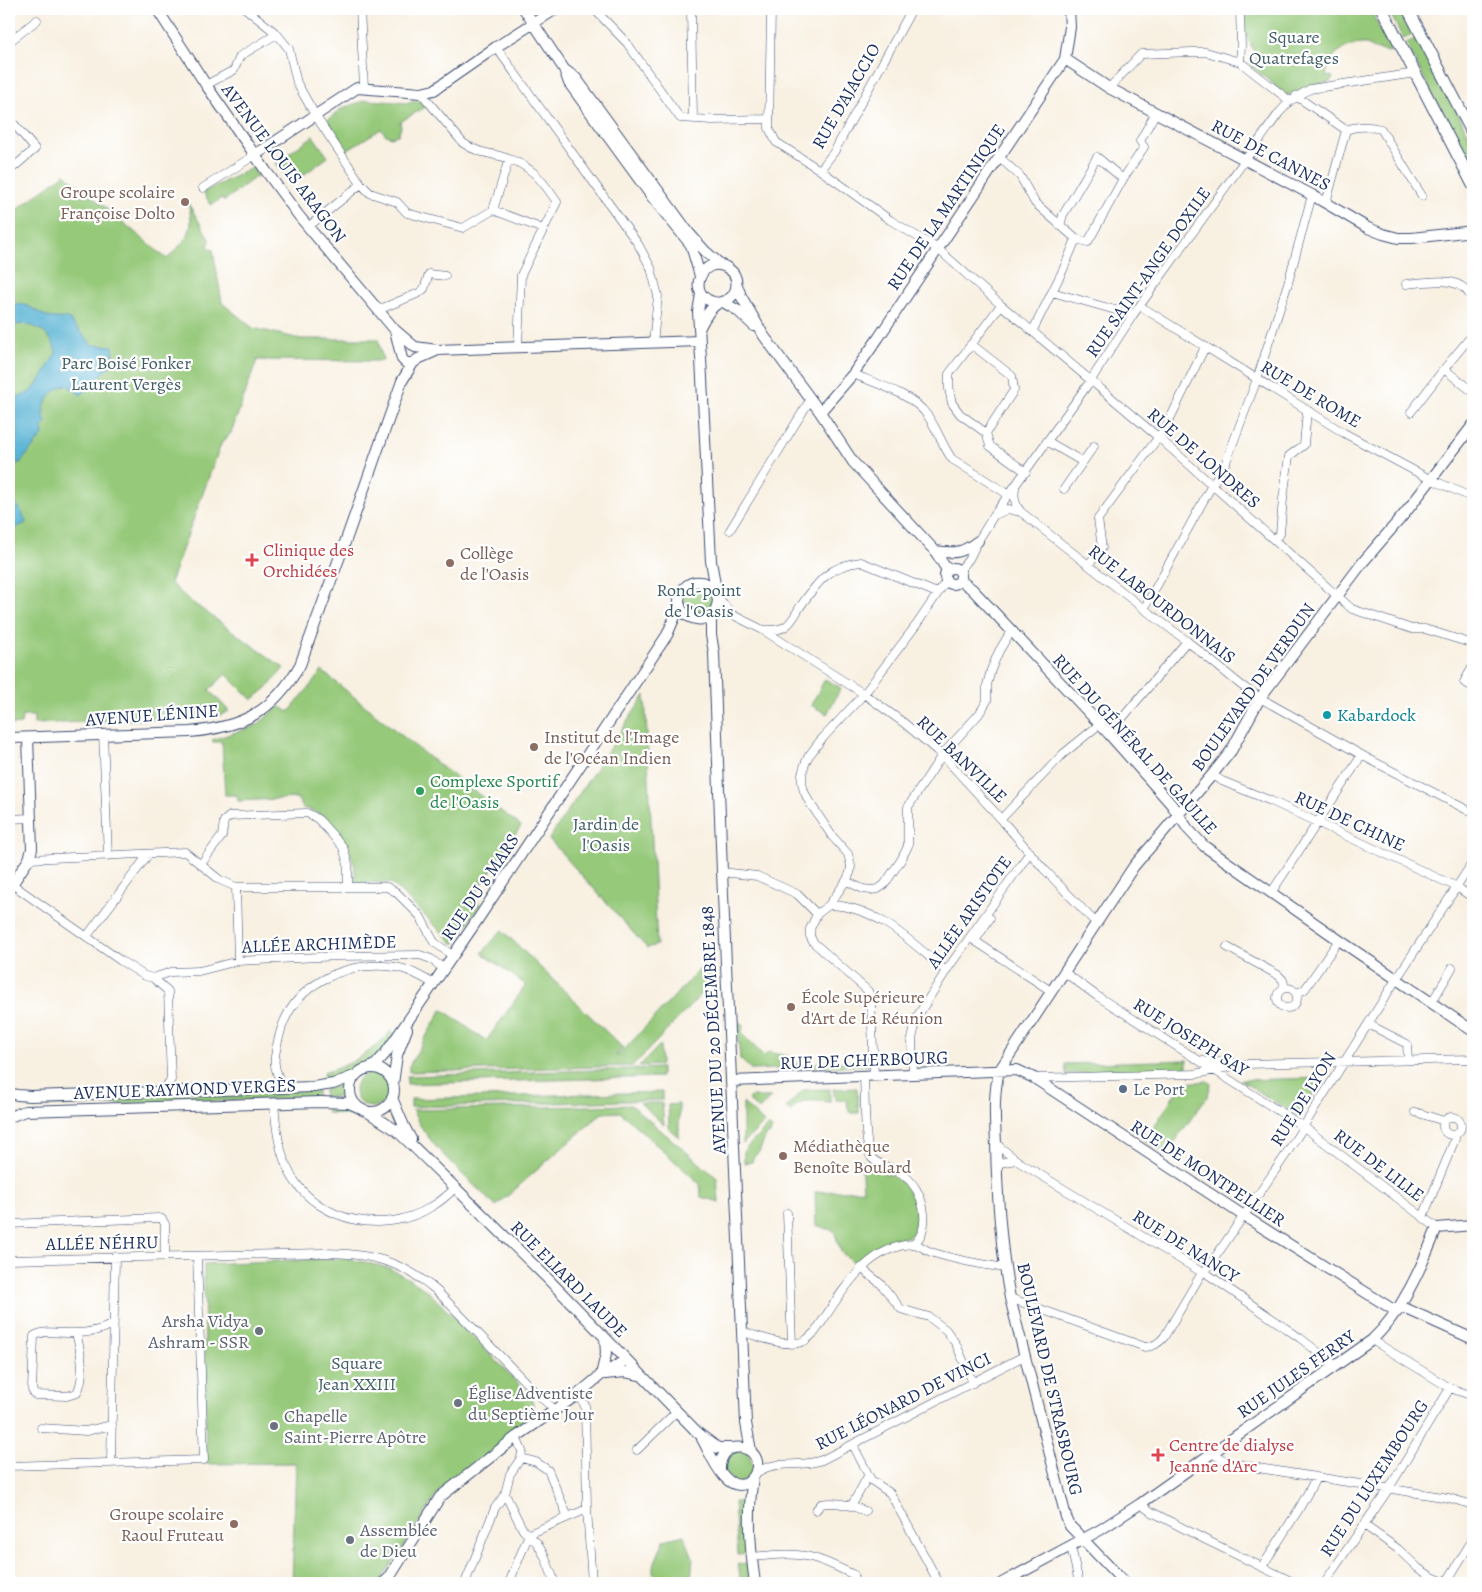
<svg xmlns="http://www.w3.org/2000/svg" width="1482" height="1592" font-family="Alegreya,serif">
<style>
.green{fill:#96c97a;stroke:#587c6c}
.water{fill:#56b2d4;stroke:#387099}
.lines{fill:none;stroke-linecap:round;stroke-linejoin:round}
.street-casing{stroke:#3c4c72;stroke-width:9}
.secondary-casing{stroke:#3c4c72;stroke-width:12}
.primary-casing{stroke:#3c4c72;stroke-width:13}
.street{stroke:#fff;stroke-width:8}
.secondary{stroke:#fff;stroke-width:10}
.primary{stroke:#fff;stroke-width:11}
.education-dot{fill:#8d6e63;stroke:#fff;stroke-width:2}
.health-dot{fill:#e0444e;stroke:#fff;stroke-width:2}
.culture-dot{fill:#0f9aa8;stroke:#fff;stroke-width:2}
.leisure-dot{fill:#2e9e5b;stroke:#fff;stroke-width:2}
.service-dot{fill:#5c6f8a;stroke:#fff;stroke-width:2}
.worship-dot{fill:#6b7280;stroke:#fff;stroke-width:2}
.labels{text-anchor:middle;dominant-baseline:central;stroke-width:4.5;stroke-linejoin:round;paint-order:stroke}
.park-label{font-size:18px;fill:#405d66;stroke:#fff}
.street-label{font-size:18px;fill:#1b2f5e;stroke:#fff}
.education-label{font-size:18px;fill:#785e54;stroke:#fff;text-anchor:start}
.health-label{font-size:18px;fill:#be3a42;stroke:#fff;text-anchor:start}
.culture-label{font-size:18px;fill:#0d838f;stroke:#fff;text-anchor:start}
.leisure-label{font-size:18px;fill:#27864d;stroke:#fff;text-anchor:start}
.service-label{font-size:18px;fill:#4e5e75;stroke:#fff;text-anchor:start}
.worship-label{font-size:18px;fill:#5b616d;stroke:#fff;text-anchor:start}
</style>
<rect width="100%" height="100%" fill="#fff"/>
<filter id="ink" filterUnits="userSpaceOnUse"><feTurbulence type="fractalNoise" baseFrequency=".02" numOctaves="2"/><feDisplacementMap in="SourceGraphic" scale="10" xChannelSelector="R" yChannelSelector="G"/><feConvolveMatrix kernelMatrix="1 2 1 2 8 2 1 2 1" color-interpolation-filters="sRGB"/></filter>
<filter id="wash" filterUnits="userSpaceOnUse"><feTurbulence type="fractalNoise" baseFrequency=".0096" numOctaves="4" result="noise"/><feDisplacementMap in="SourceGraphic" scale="20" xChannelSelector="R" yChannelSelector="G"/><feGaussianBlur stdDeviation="1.12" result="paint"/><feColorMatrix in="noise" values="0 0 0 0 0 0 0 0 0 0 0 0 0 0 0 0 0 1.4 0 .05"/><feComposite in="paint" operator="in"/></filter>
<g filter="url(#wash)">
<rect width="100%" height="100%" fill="#f8f0e1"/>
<path class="green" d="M1244 9H1370L1390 48V52L1373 49 1367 44C1355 43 1338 48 1331 60 1329 65 1327 71 1326 76L1333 77 1330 82 1309 86 1287 95 1248 64 1258 61 1248 38 1245 36Z
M1388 9H1405L1416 32 1403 39Z
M1419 37 1473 143V173L1406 43Z
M366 100 409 103 418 100 425 107 400 122 401 127 398 135 391 137 386 135 381 129 345 151 324 123 342 108Z
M313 136 328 157 291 184 276 163Z
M252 168 258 175 224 201 222 198 211 205 203 192Z
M65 174 167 259C187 238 196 233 188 203L210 240 208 247 213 250 222 303 253 328 300 339H378L383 361 257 360 231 433 221 444 170 583 189 600 284 668 268 687 252 700 226 674 209 690 229 711 218 716 189 718 34 724V716H22L21 724 9 725V215Z
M692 583 715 591 711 615 684 613 682 591Z
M322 671 426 755 521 826 474 896 480 905 454 944 391 883H356L354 863 347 846 323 817 314 811 303 808 297 798 238 801 237 795H225L222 742H213L212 740 257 725 279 706 289 712Z
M825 679 841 688 827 714 811 705Z
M645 695 657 945 647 948 549 839Z
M502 930 623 1048 616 1056H618L705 964 712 963 713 982 633 1066 409 1072V1066L442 1009 486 1041 526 985 482 953Z
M737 1022 743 1024 742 1034 764 1056 769 1052 790 1057 785 1064 857 1061 860 1056 866 1055 869 1058V1065L752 1070 740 1059Z
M391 1031 395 1034 378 1058 364 1067 355 1070 344 1077 324 1080 323 1073C350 1066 373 1051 391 1031Z
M660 1045 661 1065 639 1066Z
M1187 1060V1070L1066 1074 1065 1064Z
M661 1068V1077L407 1084V1076Z
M355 1090a17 17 0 1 1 34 0a17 17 0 1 1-34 0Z
M1323 1078 1299 1117 1240 1080Z
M1208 1081 1211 1084 1208 1095 1166 1154 1145 1141 1182 1083Z
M346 1083 347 1099 340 1097H324V1090Z
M857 1088 859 1113H852L849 1111 846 1100H835L833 1089Z
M830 1089V1102C811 1101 804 1097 790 1112L786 1108 803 1090Z
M317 1090V1098L27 1107V1099Z
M662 1092V1100L411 1107V1099Z
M750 1097H771L759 1110 748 1100Z
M640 1103H662L664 1125Z
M743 1103 764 1123 743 1144Z
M679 1104V1137L669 1129 668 1105Z
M631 1105 717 1178 719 1202 701 1197 700 1184 620 1112 602 1113 496 1206C473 1184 421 1139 413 1110Z
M327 1107H346L371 1118 386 1128 384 1131C363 1118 351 1114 327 1113Z
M768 1126 772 1129 770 1134 766 1136 759 1152 753 1158 752 1162 744 1163V1150Z
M861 1160 882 1172 893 1176 905 1185 915 1205 917 1218 914 1231 910 1236 892 1241 873 1250 855 1264 841 1252 834 1231 816 1225 815 1192 863 1190Z
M346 1258 389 1268 409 1279 429 1292 530 1395C535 1406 535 1416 526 1425L441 1489 379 1583H292L296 1463 206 1464 204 1264Z
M747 1449 756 1473 736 1485 720 1464 723 1455Z
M734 1502H744L747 1554 738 1555Z
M684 1535 693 1558 691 1579 673 1583H661L653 1573V1567L664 1540Z
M747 1563 750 1583H741L738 1564Z"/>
<path class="water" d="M18 304C32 305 36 312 48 317 54 319 61 318 68 318L92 345 113 346 114 362 81 395 67 385C52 388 38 407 46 422L42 427 43 435 20 463H16L9 470V438C24 435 15 422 9 415V395C34 404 45 370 56 353 53 332 28 318 9 327V305Z
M9 500C19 504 23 513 26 523L13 529 9 528Z"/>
</g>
<g filter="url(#ink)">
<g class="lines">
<g class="street-casing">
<path id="street" d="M246 9 277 34 289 49 297 83 315 115 361 184 370 193 397 202 407 213 463 228 493 210 543 229
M360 9 364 87
M594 9 627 43 680 118 712 120 769 119
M691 9 693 118
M771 9 769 128 776 142 820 170 890 220 938 249 1001 305 1158 437 1352 609 1412 629H1425L1473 644
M9 42 37 20
M496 47 638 244 651 268 658 296 653 343
M1240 62 1241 46 1240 9
M206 85 234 70 240 56 277 34
M1109 88 1141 54 1192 52H1206L1240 62 1290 101
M421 93 463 143C474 151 486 153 500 156 530 164 540 177 557 202L521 275 518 347
M1296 96 1346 130C1358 125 1369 126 1381 129L1422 196
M9 118 35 149 9 171
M1000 158 1020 176 1035 203 1076 239
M820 170 834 152 912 9
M203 188 255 155
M1326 203 1346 130
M493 210 509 159
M1060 226 1063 215 1097 157 1123 179
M308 227 361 184
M1406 284C1431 282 1462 273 1473 301
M1052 292 1133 315
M1001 305 949 374V389L952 403 960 414 986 433 990 446 1026 472
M1140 306 1344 433 1426 477 1473 498
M378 310 419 293 424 289 429 274 445 276
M1033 330 1063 270 1076 239 1088 242 1123 179 1144 147 1140 141 1156 112
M1473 334 1444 369 1473 392
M971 344 1012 376 1014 390 986 433
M853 374C877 384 912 394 927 415 937 428 942 445 952 459L1009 495
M1411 412 1444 369
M1047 441 1083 462
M1015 487C1014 497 1014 504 1021 512L1144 609 1187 641 1241 685 1260 698 1367 758 1473 813
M1064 489 1094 446
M997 514 1008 509 1021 512
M730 530 810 400
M1274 539 1280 534 1283 499 1289 456 1304 445 1307 410
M1088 565 1102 548 1098 519 1166 427 1205 347
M959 571 969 559 978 541 994 515 1091 380 1133 315 1279 113 1290 101 1310 89 1416 73
M717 595 731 614
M1144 609 1212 485 1226 462 1257 379 1288 283 1312 195
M715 612 731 614 763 630 864 694 904 723 942 755 1001 819 1043 868 1096 923
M763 630C771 630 779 631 786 626 792 622 796 613 800 607 817 583 829 565 861 562L937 593
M1473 666 1464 682 1473 687
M103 734 108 856
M1109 734 1187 641
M1212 775 1222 781 1271 801 1457 887 1473 898
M9 819 31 818
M1001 819 1063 754 1100 724
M29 859 185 852 220 880 236 887H387L396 892 420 916 434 942 453 956
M201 864 222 836 224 821 230 816 307 813 313 816 319 820 343 847 348 864V887
M722 872 757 876 797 894 817 914
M846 881 863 889 871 890 878 889 884 885 901 860 908 846V807L942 755 979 714 987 701V685L991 670 999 651 1011 631
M9 882 121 961 145 976 153 978 171 972 199 971 238 961 339 956 420 955 431 959 444 969
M236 887 238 961
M1271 893 1358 761 1360 754
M829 905C877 906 911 942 946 971
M990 918 975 941 1051 991
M87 936 148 855
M1227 947 1278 975 1283 980 1285 988
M1064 972 1097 996 1304 1127 1437 1228
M153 978 168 991 171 1080 161 1092
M1277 998a10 10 0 1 1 20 0a10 10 0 1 1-20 0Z
M1296 994 1305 989 1339 940
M1432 1002 1452 968
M1368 1024 1407 1044 1408 1060
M1203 1061 1245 1064 1473 1059
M913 1074 912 1039 917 1017 946 971 1030 852
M864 1076C865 1091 864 1147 871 1157 876 1165 895 1168 904 1175 923 1190 933 1226 914 1244
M874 1076 871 998 868 991 813 942 810 936V929L817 914 829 905 846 881 850 873 851 866 848 854 832 836 808 800 804 791 802 783V774L805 764 808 757 820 741 864 694 917 624 946 581
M1034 1078 1194 1074 1216 1070 1233 1066
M284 1088C272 1067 273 1060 279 1037 291 985 345 960 395 967 409 969 422 977 434 984
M274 1103C276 1128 279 1155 292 1177 320 1223 386 1235 431 1207 440 1202 448 1195 455 1188
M1415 1112 1444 1121
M1443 1126a9 9 0 1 1 18 0a9 9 0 1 1-18 0Z
M996 1142 1001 1148 1019 1162 1198 1270 1203 1271 1300 1338 1335 1365
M997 1169 1000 1163 1015 1160
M787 1213 792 1344
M1423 1217 1455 1139 1454 1135
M9 1224 159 1218 162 1219 165 1224V1256
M9 1260 322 1253C368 1253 401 1260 437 1291L537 1394 555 1410
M861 1268 881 1284 901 1309 929 1317 946 1330 956 1344 973 1383
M1010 1298 1145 1347C1154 1346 1158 1344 1164 1337L1203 1271 1207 1269 1285 1156 1397 978 1473 862
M743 1332C759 1336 790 1350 806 1340 809 1338 812 1334 815 1332 840 1296 864 1247 913 1244 919 1244 925 1250 931 1252 955 1260 980 1264 1005 1268
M76 1333C81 1352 86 1375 77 1393L67 1396 35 1395 32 1390 34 1336C45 1329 62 1334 74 1333 87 1333 102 1330 113 1324
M1372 1340 1450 1388 1473 1396
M577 1395 585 1405 587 1509 592 1583
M41 1428 86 1431 112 1425
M516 1437 522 1451 521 1458 510 1474 505 1494 523 1530 537 1543 545 1557 555 1583
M853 1445 871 1480 890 1493 894 1500 939 1583
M637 1450 677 1411
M1212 1453 1225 1461 1252 1467 1449 1498 1473 1505
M521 1458 536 1462 548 1470 568 1517
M111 1463 115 1257
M9 1466 204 1460 197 1256
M756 1473C778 1458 799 1469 822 1460L1024 1356
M1140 1504 1150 1511 1206 1540 1295 1583
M852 1505 868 1476
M816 1510 821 1504C836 1501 851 1505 865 1511
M1364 1525 1398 1549 1418 1568 1432 1577 1446 1583
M1071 1546 1079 1583
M752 1557C772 1555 794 1552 814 1558 828 1562 841 1569 854 1575
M1262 1567 1299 1509 1316 1478
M465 1583 495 1508 505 1494
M509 1583 529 1534 587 1509
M1324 1583 1388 1490 1450 1388
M1446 1583 1473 1539"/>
</g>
<g class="secondary-casing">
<path id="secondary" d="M157 9 206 85 266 171 299 216 395 330 415 347 437 350 700 341
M524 9 564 69 569 83 652 197 691 245 700 276
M1065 59 1109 88 1312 195 1368 228 1383 234 1398 238H1412L1473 231
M565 70 576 78 689 233 705 251 721 265
M255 155 357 88 421 93 434 90 496 47 556 9
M737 285 741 296 764 336 820 412 853 462 935 551 947 570
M701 294 698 312 701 358 711 561 718 601C713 635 667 616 682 591 685 586 690 583 695 582 704 581 710 584 715 591
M723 302 737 310 754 326
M700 327C704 319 710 307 719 303 722 301 726 301 729 299 739 291 739 276 729 269 703 250 681 299 719 303
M395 330 402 359 406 363H413L418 359 436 351
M820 412 853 374 879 337 1065 59 1070 27 1069 9
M935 551C955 554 962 553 978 541
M945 576a8 8 0 1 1 16 0a8 8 0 1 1-16 0Z
M960 580 972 589 990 608 1109 734 1171 804 1188 829 1204 846 1339 940 1473 1031
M711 615V635L714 653 722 872 746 1423 751 1451
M9 738 190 732C243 727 273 712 300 665L347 537 402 381 413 363
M9 889 29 859 32 849 28 738
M350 1090a22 22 0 1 1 44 0a22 22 0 1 1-44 0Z
M367 1069 376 1064 385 1054 474 925 667 635 680 605
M732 1081 1017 1070 1034 1078 1244 1216 1397 1312
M393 1084 397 1055 407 1029
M9 1093 17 1095 31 1096 313 1087 333 1084 354 1076
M392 1098 404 1126 411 1139
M366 1111 396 1130 416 1149 547 1278 698 1433 718 1448H732
M12 1116 25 1111 320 1102 349 1103 358 1107
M1400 1306 1473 1339
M605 1374 625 1372 640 1375
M601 1375 606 1354 605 1338
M702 1439C711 1454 725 1494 747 1483 751 1480 755 1476 756 1471 765 1445 719 1435 720 1470
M753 1478C747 1513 750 1549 755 1583
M383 1583 389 1578 440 1497 516 1437 577 1395 601 1375 626 1360
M1002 1583 1100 1530 1140 1504 1372 1340C1402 1312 1422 1266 1437 1228L1473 1225
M1125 1583 1070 1526 1066 1517 1010 1298C1001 1250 997 1193 996 1144 995 1120 993 1095 999 1071L1134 866 1212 775 1231 751 1260 698 1363 562 1406 512 1473 425"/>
</g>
<g class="primary-casing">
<path id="primary" d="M1382 9 1473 185
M1408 9 1473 134"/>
</g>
<use href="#street" class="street"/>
<use href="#secondary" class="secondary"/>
<use href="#primary" class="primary"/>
</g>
</g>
<g class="education-dot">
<circle cx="185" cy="202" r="5"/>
<circle cx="450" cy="563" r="5"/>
<circle cx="534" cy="747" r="5"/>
<circle cx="791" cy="1007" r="5"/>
<circle cx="783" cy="1156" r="5"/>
<circle cx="234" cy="1524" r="5"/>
</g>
<g class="health-dot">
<path d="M249.5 552.5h5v5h5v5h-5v5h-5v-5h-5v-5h5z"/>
<path d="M1155.5 1447.5h5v5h5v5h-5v5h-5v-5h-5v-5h5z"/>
</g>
<circle class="culture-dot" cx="1327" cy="715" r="5"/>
<circle class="leisure-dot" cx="420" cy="791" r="5"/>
<circle class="service-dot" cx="1123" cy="1089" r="5"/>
<g class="worship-dot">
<circle cx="259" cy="1331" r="5"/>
<circle cx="458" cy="1403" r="5"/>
<circle cx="274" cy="1426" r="5"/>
<circle cx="350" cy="1540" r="5"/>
</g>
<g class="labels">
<g class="park-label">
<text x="1294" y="37">Square<tspan x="1294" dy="21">Quatrefages</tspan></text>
<text x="126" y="363">Parc Boisé Fonker<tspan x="126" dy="21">Laurent Vergès</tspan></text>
<text x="699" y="590">Rond-point<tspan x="699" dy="21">de l'Oasis</tspan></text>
<text x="606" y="824">Jardin de<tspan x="606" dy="21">l'Oasis</tspan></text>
<text x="357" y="1363">Square<tspan x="357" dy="21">Jean XXIII</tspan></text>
</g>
<g class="street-label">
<text transform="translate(846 96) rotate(-60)">RUE D'AJACCIO</text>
<text transform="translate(1271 155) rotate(28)">RUE DE CANNES</text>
<text transform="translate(284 163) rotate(53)">AVENUE LOUIS ARAGON</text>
<text transform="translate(946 207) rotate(-56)">RUE DE LA MARTINIQUE</text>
<text transform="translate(1148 272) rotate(-55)">RUE SAINT-ANGE DOXILE</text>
<text transform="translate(1311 394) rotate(31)">RUE DE ROME</text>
<text transform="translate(1204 458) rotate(41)">RUE DE LONDRES</text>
<text transform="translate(1162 604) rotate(38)">RUE LABOURDONNAIS</text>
<text transform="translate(1253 687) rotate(-55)">BOULEVARD DE VERDUN</text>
<text transform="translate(152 715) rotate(-4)">AVENUE LÉNINE</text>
<text transform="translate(1135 744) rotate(48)">RUE DU GÉNÉRAL DE GAULLE</text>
<text transform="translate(962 759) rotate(44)">RUE BANVILLE</text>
<text transform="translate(1350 821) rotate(25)">RUE DE CHINE</text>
<text transform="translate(480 887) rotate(-56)">RUE DU 8 MARS</text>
<text transform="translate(969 912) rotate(-55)">ALLÉE ARISTOTE</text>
<text transform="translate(319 944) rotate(-2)">ALLÉE ARCHIMÈDE</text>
<text transform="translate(713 1030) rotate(-93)">AVENUE DU 20 DÉCEMBRE 1848</text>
<text transform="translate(1191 1037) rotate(32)">RUE JOSEPH SAY</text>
<text transform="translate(864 1060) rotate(-2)">RUE DE CHERBOURG</text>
<text transform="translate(185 1089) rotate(-2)">AVENUE RAYMOND VERGÈS</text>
<text transform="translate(1303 1099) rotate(-58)">RUE DE LYON</text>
<text transform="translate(1379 1165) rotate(37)">RUE DE LILLE</text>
<text transform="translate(1208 1173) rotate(33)">RUE DE MONTPELLIER</text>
<text transform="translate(102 1243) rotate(-1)">ALLÉE NÉHRU</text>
<text transform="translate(1186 1246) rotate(32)">RUE DE NANCY</text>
<text transform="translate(569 1279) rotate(45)">RUE ELIARD LAUDE</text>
<text transform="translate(1296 1374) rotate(-35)">RUE JULES FERRY</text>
<text transform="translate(1050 1379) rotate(77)">BOULEVARD DE STRASBOURG</text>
<text transform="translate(903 1401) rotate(-27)">RUE LÉONARD DE VINCI</text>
<text transform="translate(1374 1478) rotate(-57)">RUE DU LUXEMBOURG</text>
</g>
<g class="education-label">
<text x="175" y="192" text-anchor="end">Groupe scolaire<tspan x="175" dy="21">Françoise Dolto</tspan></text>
<text x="460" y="553">Collège<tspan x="460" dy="21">de l'Oasis</tspan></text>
<text x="544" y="737">Institut de l'Image<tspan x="544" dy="21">de l'Océan Indien</tspan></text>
<text x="801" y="997">École Supérieure<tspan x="801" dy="21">d'Art de La Réunion</tspan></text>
<text x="793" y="1146">Médiathèque<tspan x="793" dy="21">Benoîte Boulard</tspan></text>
<text x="224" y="1514" text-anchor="end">Groupe scolaire<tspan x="224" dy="21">Raoul Fruteau</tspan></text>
</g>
<g class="health-label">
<text x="263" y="550">Clinique des<tspan x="263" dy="21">Orchidées</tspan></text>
<text x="1169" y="1445">Centre de dialyse<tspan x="1169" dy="21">Jeanne d'Arc</tspan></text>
</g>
<g class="culture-label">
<text x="1337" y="715">Kabardock</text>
</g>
<g class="leisure-label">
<text x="430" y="781">Complexe Sportif<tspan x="430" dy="21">de l'Oasis</tspan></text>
</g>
<g class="service-label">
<text x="1133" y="1089">Le Port</text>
</g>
<g class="worship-label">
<text x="249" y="1321" text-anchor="end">Arsha Vidya<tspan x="249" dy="21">Ashram - SSR</tspan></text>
<text x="468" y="1393">Église Adventiste<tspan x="468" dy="21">du Septième Jour</tspan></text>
<text x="284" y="1416">Chapelle<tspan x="284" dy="21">Saint-Pierre Apôtre</tspan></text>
<text x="360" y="1530">Assemblée<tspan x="360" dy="21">de Dieu</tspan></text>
</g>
</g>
<rect width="1482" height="1592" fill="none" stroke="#fff" stroke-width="30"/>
</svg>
